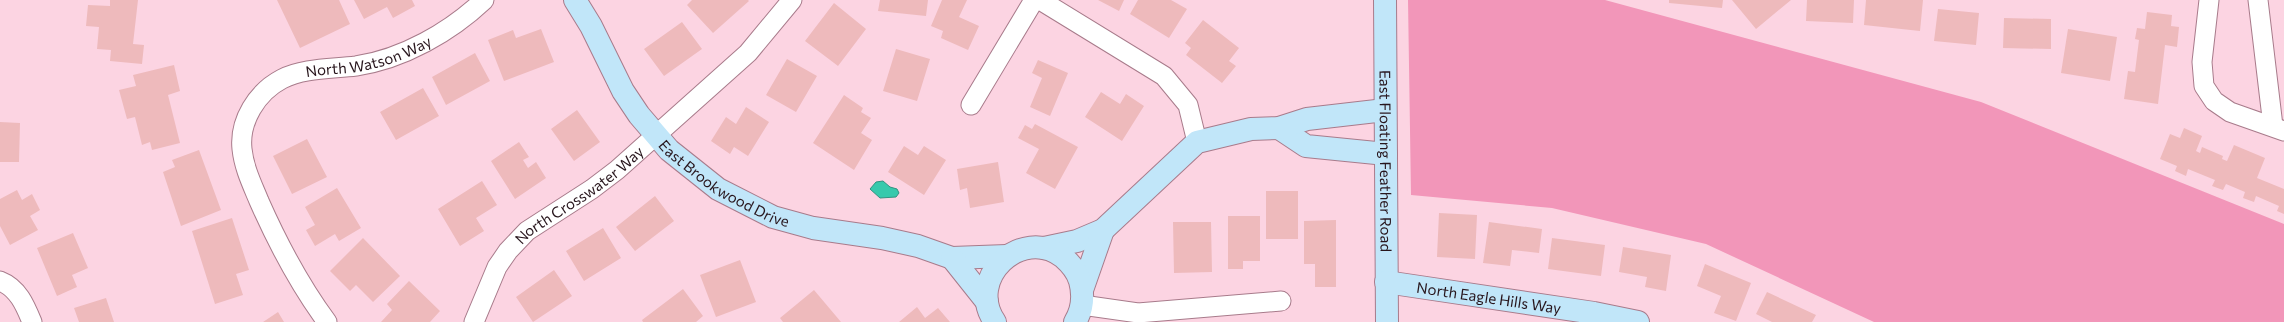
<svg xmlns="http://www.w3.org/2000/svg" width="2284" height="322" font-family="Commissioner,sans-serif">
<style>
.green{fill:#f296b9}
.water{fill:#37c9ac;stroke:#329381}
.building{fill:#eebabc}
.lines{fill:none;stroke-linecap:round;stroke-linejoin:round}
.street-casing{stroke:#a87b8b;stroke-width:21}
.secondary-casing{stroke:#a87b8b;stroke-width:24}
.street{stroke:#fff;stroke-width:19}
.secondary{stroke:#c1e6f9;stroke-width:22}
.labels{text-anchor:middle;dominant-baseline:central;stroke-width:4;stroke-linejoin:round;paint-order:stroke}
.street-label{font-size:15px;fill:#27151c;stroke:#fcd4e2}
</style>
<rect width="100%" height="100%" fill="#fcd4e2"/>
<path class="green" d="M1408 0H1605L1981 102 2284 224V322H1874L1706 244 1552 208 1411 195Z"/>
<path class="water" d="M883 181 890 187 897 189 899 193 896 197 880 198 870 189 876 182Z"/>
<path class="building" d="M110 0H138L133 44 144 45 142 64 110 61 111 50 97 49 99 27 86 26 88 5 110 6Z
M277 0H339L350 24 300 48Z
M354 0H412L415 6 393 18 387 7 364 19Z
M692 0H748L749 1 713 33 687 5Z
M880 0H928L926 16 878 11Z
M942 0H967L959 17 979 26 968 50 941 38 943 31 931 26Z
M1098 0H1124L1119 11Z
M1138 0H1171L1187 9 1169 38 1130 14Z
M1669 0H1723L1722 8 1669 3Z
M1732 0H1791L1756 29Z
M1807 0H1854L1853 23 1806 21Z
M1866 0H1923L1920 31 1864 25Z
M834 3 866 29 838 66 805 41Z
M1938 9 1979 13 1976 45 1934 41Z
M2147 12 2172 15 2171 26 2179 27 2177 47 2165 45 2158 104 2124 99 2128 71 2135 72 2139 40 2135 39 2137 28 2145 29Z
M2004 18 2051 19V49L2003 48Z
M1203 20 1239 48 1229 61 1236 66 1222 83 1186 55 1191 48 1185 43Z
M682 22 702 49 664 76 644 49Z
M541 29 554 62 504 81 488 40 513 30 516 38Z
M2068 29 2117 37 2110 81 2061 73Z
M896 49 930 59 917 101 883 91Z
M475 53 490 81 446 105 432 77Z
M787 59 817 76 796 112 766 95Z
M1038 60 1068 73 1050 116 1030 107 1042 78 1032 73Z
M174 65 180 91 168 95 180 143 152 150 150 142 142 145 135 117 127 119 119 90 136 86 133 75Z
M423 88 439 116 396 140 380 112Z
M1101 92 1120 104 1126 94 1144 106 1122 141 1085 117Z
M844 95 863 108 861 112 871 118 861 133 872 140 854 170 813 143Z
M746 107 769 122 748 156 734 147 730 154 711 141 726 117 736 124Z
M577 110 600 142 574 161 551 129Z
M0 122 20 123 19 162H0Z
M1035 124 1078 147 1055 189 1026 173 1039 149 1018 138 1025 125 1032 129Z
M2184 128 2202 136 2196 151 2200 153 2202 147 2223 156 2222 159 2227 161 2234 145 2265 158 2257 178 2284 189V214L2277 211 2279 206 2256 196 2254 202 2243 198 2245 192 2226 184 2223 190 2212 186 2215 180 2188 169 2186 176 2175 171 2177 166 2160 159 2170 134 2180 138Z
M307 139 327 177 292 194 273 156Z
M519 142 529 157 523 160 528 168 536 162 546 178 515 199 491 161Z
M904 146 918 155 924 146 946 160 924 195 888 172Z
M199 150 221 210 181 226 163 172 175 167 172 160Z
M998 162 1004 202 970 208 967 188 960 190 957 169Z
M482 181 497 205 476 218 484 231 460 246 438 209Z
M337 188 361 228 339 241 335 234 315 246 306 230 315 225 305 207Z
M17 190 22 200 32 194 40 210 30 216 38 230 10 245 0 226V199Z
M1266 191H1298V239H1266Z
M655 196 674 221 635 251 616 227Z
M1439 213 1477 215 1475 259 1437 257Z
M1228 216H1260V261H1243V269H1228Z
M232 218 249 270 236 274 243 295 215 304 192 231Z
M1336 220V287H1315V264H1304V221Z
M1173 222H1211L1212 272 1174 273Z
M1489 222 1542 229 1539 253 1512 250 1510 266 1483 263Z
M603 228 621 258 584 281 566 251Z
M73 233 88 268 72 275 77 287 57 296 37 248Z
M363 238 400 276 373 302 356 285 350 291 330 271Z
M1552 238 1605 245 1601 276 1548 269Z
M1623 247 1671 255 1666 291 1645 287 1647 277 1619 272Z
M740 260 756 302 716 317 700 275Z
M1705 264 1751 283 1736 321 1714 313 1721 296 1697 286Z
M554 270 572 296 533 322 516 297Z
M409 281 440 311 430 322H381L392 310 387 304Z
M683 289 703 316 696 322H643L642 320Z
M814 290 841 322H783L780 318Z
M1767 292 1816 315 1812 322H1772L1756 314Z
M106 298 114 322H79L74 308Z
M917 307 925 318 938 308 950 322H899Z
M278 312 284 322H263Z"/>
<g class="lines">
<g class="street-casing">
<g id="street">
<path d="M1040 0 1164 76 1188 105 1197 142"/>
<path d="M2209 0 2202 62 2204 86 2214 101 2230 112 2284 131"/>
<path d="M2258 0 2273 126"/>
<path d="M971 105 1034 0"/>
<path d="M0 281C18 288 25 305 32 322"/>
<path d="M1082 305 1138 313 1281 301"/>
<path id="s1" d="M327 322C299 284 278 244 259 201 252 184 244 168 242 149 239 121 257 92 282 79 303 68 332 69 356 66 403 59 450 32 484 0"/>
<path id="s2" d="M474 322 497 267 508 251 527 231 592 189 617 170 748 53 792 0"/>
</g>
</g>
<g class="secondary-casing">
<g id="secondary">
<path id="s3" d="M575 0 591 26 623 91 639 115 669 150 718 189 773 217 813 228 882 238 918 246 952 258 1007 256"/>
<path id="s4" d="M1385 0 1387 322"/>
<path d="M1279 128 1306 146 1386 154"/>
<path d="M1044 248 1077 241 1103 230 1197 142 1251 129 1279 128 1307 119 1385 110"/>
<path d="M952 258 987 302"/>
<path id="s5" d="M1386 282 1594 313 1638 322"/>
<path d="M1082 290 1103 230"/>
<path d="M995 322C965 279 1021 225 1063 257 1071 264 1077 271 1080 281 1084 296 1083 309 1075 322"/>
</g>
</g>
<use href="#street" class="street"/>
<use href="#secondary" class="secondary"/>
</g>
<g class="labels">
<g class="street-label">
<text stroke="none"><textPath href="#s1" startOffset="369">North Watson Way</textPath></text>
<text stroke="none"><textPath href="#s4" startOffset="161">East Floating Feather Road</textPath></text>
<text stroke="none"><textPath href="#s3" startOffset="243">East Brookwood Drive</textPath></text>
<text stroke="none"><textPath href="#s2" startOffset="170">North Crosswater Way</textPath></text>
<text stroke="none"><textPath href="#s5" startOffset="104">North Eagle Hills Way</textPath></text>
</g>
</g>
</svg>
